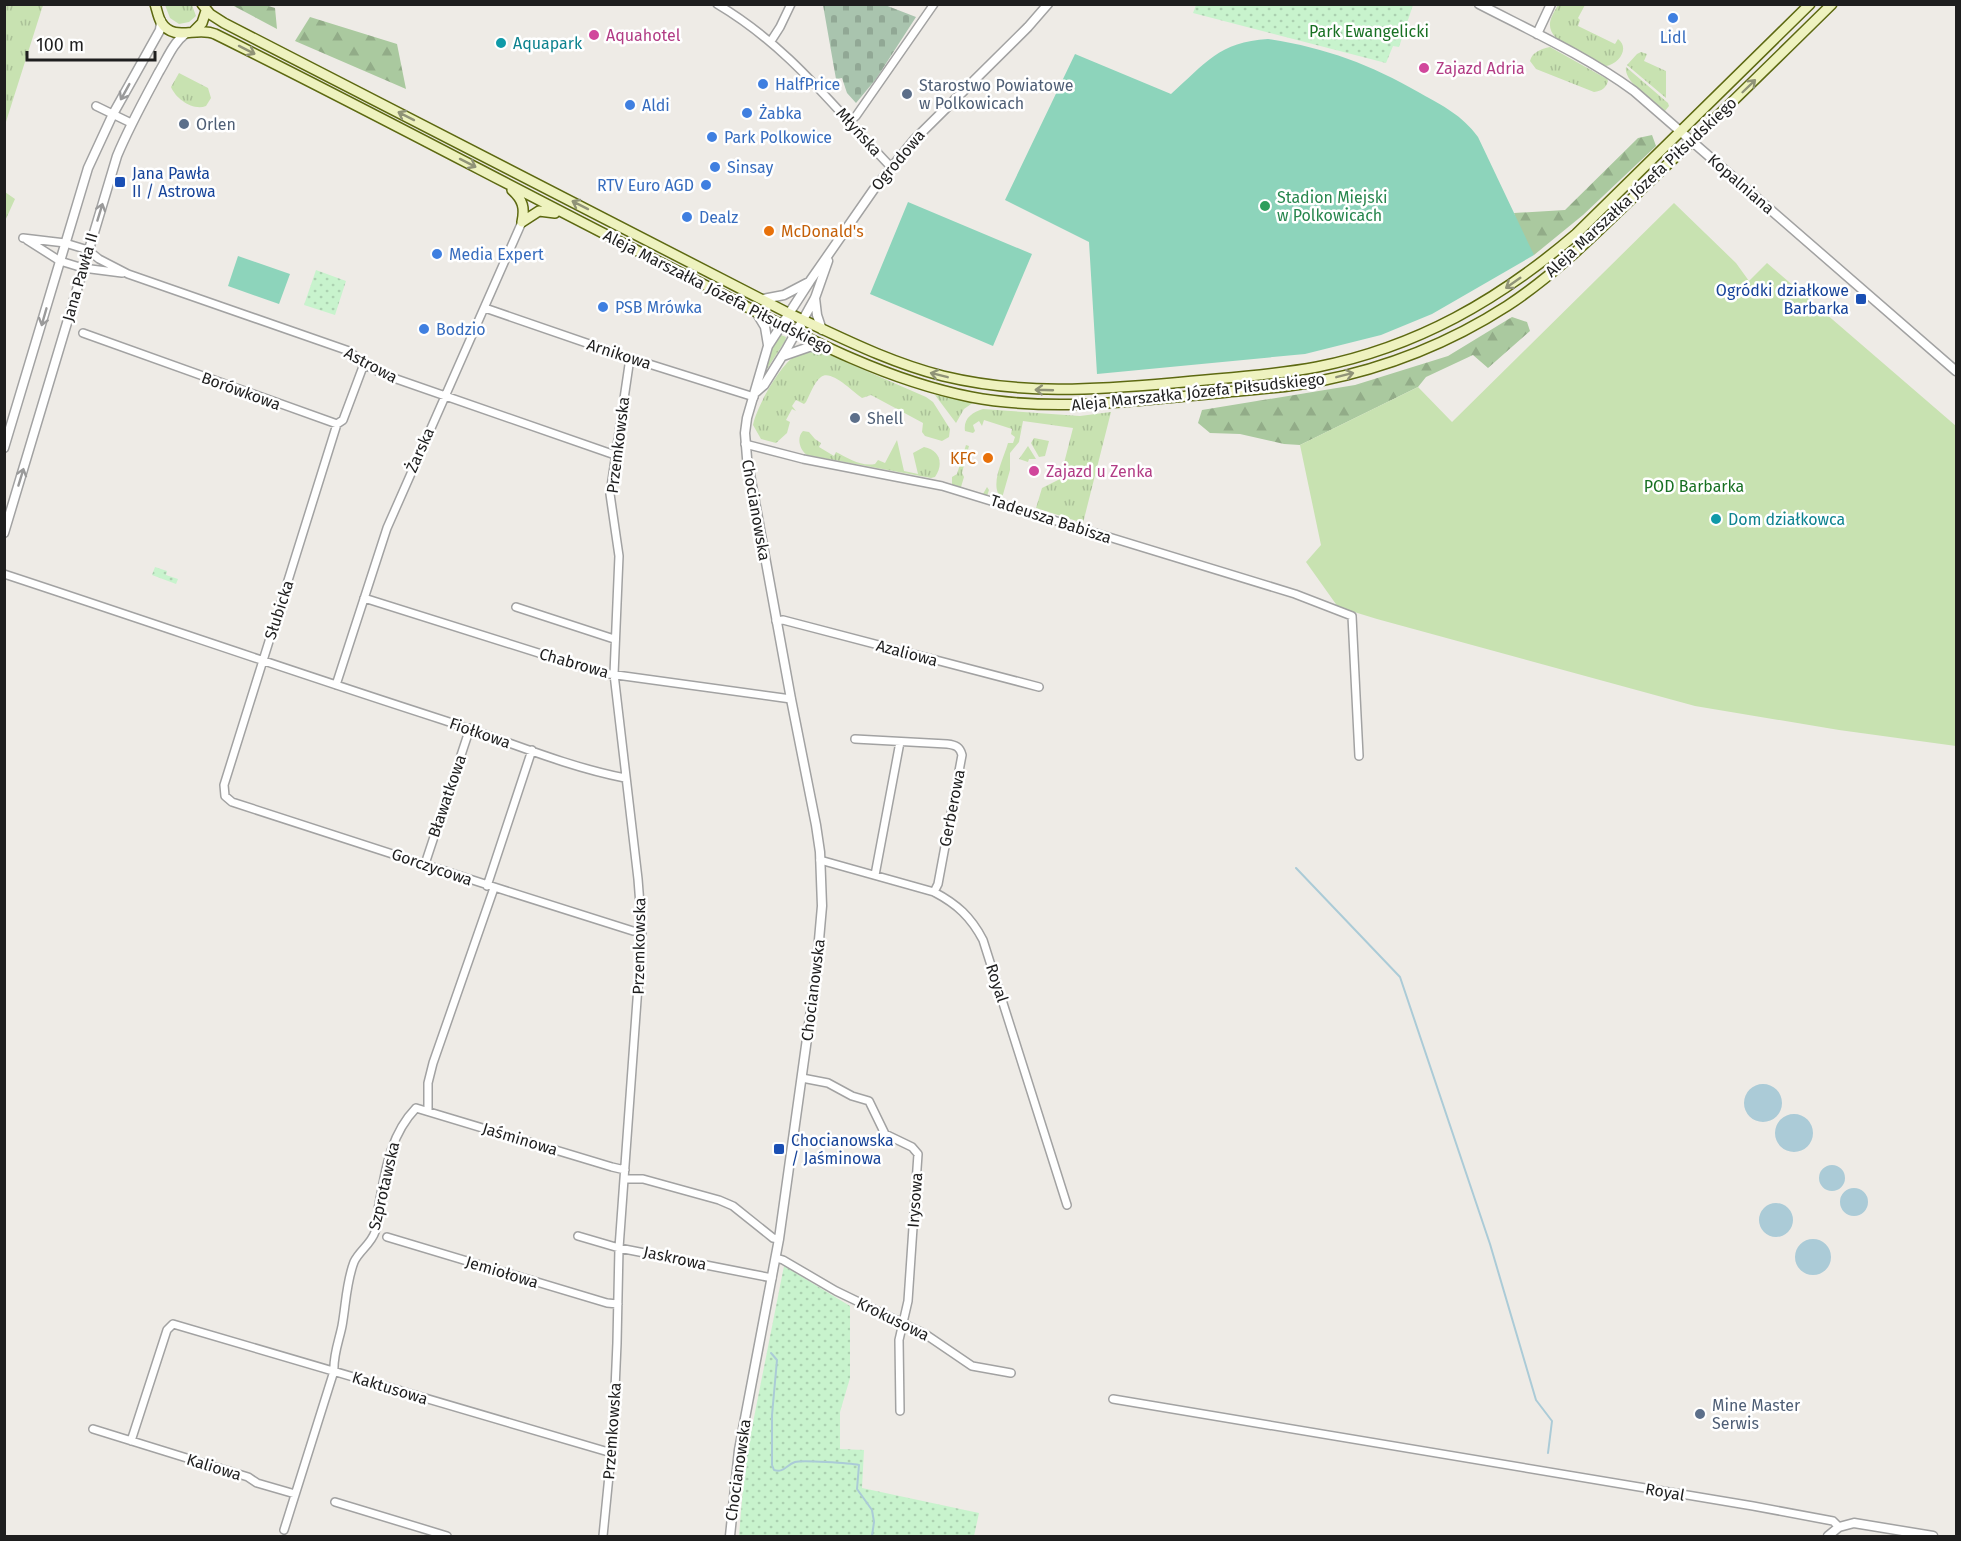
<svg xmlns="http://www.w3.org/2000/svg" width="1961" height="1541" font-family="'Fira Sans',sans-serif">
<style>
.grass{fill:url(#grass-tufts)}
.forest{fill:url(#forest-firs)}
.cemetery{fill:url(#cemetery-stones)}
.park{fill:url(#park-dots)}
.garden{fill:#c8e2b1}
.pitch{fill:#8dd4bb}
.water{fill:#abcbd7}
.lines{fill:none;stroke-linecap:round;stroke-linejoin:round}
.stream{stroke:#abcbd7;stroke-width:2}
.minor-casing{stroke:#a2a2a2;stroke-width:10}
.tertiary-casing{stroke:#a2a2a2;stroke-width:11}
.secondary-casing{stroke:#5d6911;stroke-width:12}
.minor{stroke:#fff;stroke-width:7}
.tertiary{stroke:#fff;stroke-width:8}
.secondary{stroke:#eef2bf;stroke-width:9}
.oneway{stroke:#909377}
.oneway2{stroke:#9a9a9a}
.shop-dot{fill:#3f7fe0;stroke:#fff;stroke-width:2}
.hotel-dot{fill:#d1479c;stroke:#fff;stroke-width:2}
.culture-dot{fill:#0f9aa8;stroke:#fff;stroke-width:2}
.service-dot{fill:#5c6f8a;stroke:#fff;stroke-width:2}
.transit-dot{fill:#1a4fb4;stroke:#fff;stroke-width:2}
.leisure-dot{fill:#2e9e5b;stroke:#fff;stroke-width:2}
.food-dot{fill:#e8710a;stroke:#fff;stroke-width:2}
.labels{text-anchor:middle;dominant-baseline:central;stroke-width:5;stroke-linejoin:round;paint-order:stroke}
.park-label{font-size:16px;fill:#187023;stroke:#fff}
.hotel-label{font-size:16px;fill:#b23c85;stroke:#fff;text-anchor:start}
.shop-label{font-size:16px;fill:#366cbe;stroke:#fff;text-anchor:start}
.culture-label{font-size:16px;fill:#0d838f;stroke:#fff;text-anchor:start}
.service-label{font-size:16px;fill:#4e5e75;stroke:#fff;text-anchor:start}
.street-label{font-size:16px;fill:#1e1e1e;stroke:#fff}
.transit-label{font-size:16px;fill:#164399;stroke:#fff;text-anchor:start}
.leisure-label{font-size:16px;fill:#27864d;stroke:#fff;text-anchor:start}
.food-label{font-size:16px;fill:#c56008;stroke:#fff;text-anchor:start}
</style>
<defs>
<pattern id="grass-tufts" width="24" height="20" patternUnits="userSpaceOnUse" patternTransform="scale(1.5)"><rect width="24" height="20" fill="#c8e2b1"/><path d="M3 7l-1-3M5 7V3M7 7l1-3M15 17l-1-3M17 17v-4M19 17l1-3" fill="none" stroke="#abc198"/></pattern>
<pattern id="forest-firs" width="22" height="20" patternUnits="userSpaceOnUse" patternTransform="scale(1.5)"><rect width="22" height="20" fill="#aac99f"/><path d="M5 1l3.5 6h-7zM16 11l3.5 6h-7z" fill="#92ac88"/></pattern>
<pattern id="cemetery-stones" width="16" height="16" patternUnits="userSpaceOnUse" patternTransform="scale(1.5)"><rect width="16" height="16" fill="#a9c4ae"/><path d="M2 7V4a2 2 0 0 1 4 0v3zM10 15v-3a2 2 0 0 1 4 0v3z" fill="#91a895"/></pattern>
<pattern id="park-dots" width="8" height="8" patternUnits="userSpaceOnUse" patternTransform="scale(1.5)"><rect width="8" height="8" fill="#c8f3cd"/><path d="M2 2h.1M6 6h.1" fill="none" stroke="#abd0b0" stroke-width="1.8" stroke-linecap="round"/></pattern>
</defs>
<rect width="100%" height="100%" fill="#eeebe6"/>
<path class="grass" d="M5 4 43 5 5 125 4 5Z
M165 5H192L196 16 189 22 179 24 170 18Z
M1558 5H1585L1578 18 1580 20 1578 26 1615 44 1618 39C1630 48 1619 64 1606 66L1556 38C1545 26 1551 17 1558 5Z
M1550 47 1607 79 1608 81C1606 88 1602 91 1594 92L1536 69 1530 61C1532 52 1541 49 1550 47Z
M1641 52 1647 54 1644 61 1666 71V98L1627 65 1637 54Z
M1626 67 1668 103 1669 106 1665 111C1654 101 1623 82 1626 67Z
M179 73 208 88 211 98 206 106C193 111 176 99 171 87Z
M5 192 15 199 5 221Z
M781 335 786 337 785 341 767 369 765 368 772 347Z
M818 352 825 353 926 397 933 402 950 429 949 437 942 441 925 436 922 432 923 423 871 395 862 398C853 392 831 369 821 377 814 382 810 395 806 402L804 404 796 400 792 406 796 411 792 409 786 420 790 422 787 433 776 443 761 439 753 425C756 408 780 365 795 356 802 352 810 352 818 352Z
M935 395 973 402H974L964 409 956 423Z
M983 409 1080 416 1111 412 1083 523 1036 508 1042 488 1060 479 1073 428 1023 421 1019 442 1010 453V470L1002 498C988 487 1004 458 1008 443H1013L1015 437 1011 434 1012 429 984 420 982 426 979 421 973 425 975 431 973 433 965 431C963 419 972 412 983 409Z
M803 431 809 432 815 439 821 443 819 447 834 456 836 452C848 458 861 467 875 464L878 460 885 463 897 440 904 471 918 474 913 453 924 447C940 450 944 464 935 477L931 478 807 455C800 450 796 438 803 431Z
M1034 438 1049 441 1045 456 1039 457 1031 443Z
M966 445 969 446 962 473 964 477 961 487 983 494 987 487 989 490 987 496 955 487 952 484V477L957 474Z
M1028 446 1036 459H1029L1028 462 1019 459Z"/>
<path class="forest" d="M232 5H265L275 8 277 29Z
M310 17 397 44 406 89 295 41Z
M1652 135 1656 146 1583 215 1534 255 1526 251 1514 213 1565 210 1638 138Z
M1512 317 1527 322 1530 331 1488 368 1473 355 1426 377 1418 387 1300 445 1284 444 1240 434 1210 433 1198 423 1202 410 1355 385 1448 356Z"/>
<path class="cemetery" d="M823 5H885L916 17 876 79 856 103 847 93 842 78 836 79Z"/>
<path class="park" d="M1196 5V4L1413 5 1399 47 1393 46 1386 63 1193 13Z
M316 270 346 281 335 315 304 305Z
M155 567 167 571 166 575 178 579 176 584 152 575Z
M784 1266 850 1306V1378L840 1412V1449L864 1450 862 1488 979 1513 974 1536H739L744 1476 747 1453Z"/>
<path class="garden" d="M1674 203 1736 263 1749 281 1767 263 1956 426V746L1839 730 1695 706 1377 619 1338 607 1306 562 1321 545 1300 445 1418 387 1452 422Z"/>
<path class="pitch" d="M1268 39C1326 48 1369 64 1420 93 1443 106 1462 115 1478 137L1534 255 1432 314 1381 335 1305 354 1097 374 1089 242 1005 200 1075 54 1171 94C1206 63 1219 42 1268 39Z
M908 202 1032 254 993 346 870 294Z
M238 256 290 274 279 304 228 286Z"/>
<path class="water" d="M1744 1103a19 19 0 1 1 38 0a19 19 0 1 1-38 0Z
M1775 1133a19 19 0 1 1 38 0a19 19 0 1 1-38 0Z
M1819 1178a13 13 0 1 1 26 0a13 13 0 1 1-26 0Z
M1840 1202a14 14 0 1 1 28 0a14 14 0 1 1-28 0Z
M1759 1220a17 17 0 1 1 34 0a17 17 0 1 1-34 0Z
M1795 1257a18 18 0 1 1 36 0a18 18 0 1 1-36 0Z"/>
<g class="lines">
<path class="stream" d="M1296 868 1400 977 1490 1244 1536 1400 1552 1421 1548 1453
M771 1353 777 1360 772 1415V1465L774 1470C784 1473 786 1465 795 1462 802 1460 850 1463 859 1465L857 1489 872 1510 874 1522 872 1536"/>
<g class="minor-casing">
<path id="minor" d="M717 4C791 48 833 107 891 167
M771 41 780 27 791 4
M96 106 131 123
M849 122 856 116 934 4
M23 238 65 243 88 250 99 259 128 274 349 351 364 364 385 375 615 455
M27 240 60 261 83 268 122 273
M485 308 630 358 754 397
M83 333 337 424 343 420 364 364
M337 424 224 785 225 796 232 802C366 846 499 889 633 931H642
M745 444 803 459 942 486 1295 594 1352 616 1359 756
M4 574C150 622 294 672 440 719 500 738 563 766 625 778
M364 598 602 673 791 699
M516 607 614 639
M776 621 783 620 1039 687
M336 685 387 528 522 222
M855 739 947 744C956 745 960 747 962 755L938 884 934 892
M820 860 934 892C957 904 971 917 983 940L1067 1205
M425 864 470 728
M875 875 900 742
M487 886 532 750
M802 1078 828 1083 852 1096 869 1101 885 1134 912 1147 918 1154 908 1301 899 1340 900 1411
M428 1111V1083L433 1063 494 888
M624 1179H643L719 1200 733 1206 773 1238 779 1239
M578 1236 619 1248 772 1278
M387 1237 607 1303 618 1304
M776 1258 783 1260 836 1291 925 1334 972 1366 1011 1373
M1113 1399 1753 1506 1833 1521 1839 1527
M93 1429 248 1477 257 1483 295 1494
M131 1441 167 1330 173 1324 605 1451 612 1450
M335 1502 447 1536
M284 1530 334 1371C333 1355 339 1341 342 1326 346 1304 346 1283 354 1262 359 1251 371 1244 375 1232 378 1225 377 1217 378 1210 385 1173 389 1136 416 1108L612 1167 625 1170
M603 1536 613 1435 617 1343 619 1248 642 931 638 879 614 674 619 556 610 494 630 358"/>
</g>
<g class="tertiary-casing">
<path id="tertiary" d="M1479 4C1531 31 1586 56 1634 91L1956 371
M1537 34 1551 4
M815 298 817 315 822 330
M763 299 784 295 807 283
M756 312 765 327 768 345
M783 356 809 347 822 346
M756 392 764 385 786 350 815 298 828 261
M4 448 88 168 113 114 160 30 161 21
M4 533 117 156C129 127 144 100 159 72 167 59 173 43 185 34
M730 1536 739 1450 779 1239 816 974 822 906 820 852 816 825 791 699 747 458 745 433 747 418 768 346 810 281 874 189 914 140 1028 27 1048 4
M1828 1536 1839 1527 1854 1523 1933 1536"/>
</g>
<g class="secondary-casing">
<path id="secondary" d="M155 4C157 10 158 17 161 22 174 43 196 26 215 34 375 113 532 198 691 278 782 324 870 377 971 397 1056 413 1143 400 1228 392 1259 389 1290 387 1320 381 1386 368 1451 342 1507 306 1559 272 1602 227 1646 185 1709 125 1770 65 1832 4
M202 4 210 14 224 23 788 313C840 337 888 362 943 376 1022 395 1094 390 1173 383 1221 378 1270 376 1317 367 1417 347 1499 300 1576 234L1810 4
M193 32 202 23 206 11
M512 190C523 200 525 208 522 222
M522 222 539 211 555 213"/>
</g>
<use href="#minor" class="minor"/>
<use href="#tertiary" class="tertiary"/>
<use href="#secondary" class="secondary"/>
</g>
<defs><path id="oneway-shaft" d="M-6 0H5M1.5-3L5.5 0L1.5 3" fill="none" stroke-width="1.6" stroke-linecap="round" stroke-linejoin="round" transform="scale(1.5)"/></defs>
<g class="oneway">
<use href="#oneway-shaft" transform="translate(247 50) rotate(27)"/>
<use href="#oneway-shaft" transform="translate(1749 86) rotate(-44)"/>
<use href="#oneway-shaft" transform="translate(406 116) rotate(-153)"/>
<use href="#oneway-shaft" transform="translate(468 163) rotate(27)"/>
<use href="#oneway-shaft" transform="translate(580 205) rotate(-153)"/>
<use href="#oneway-shaft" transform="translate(1513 283) rotate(145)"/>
<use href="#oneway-shaft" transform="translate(939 375) rotate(-166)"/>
<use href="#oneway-shaft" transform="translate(1345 375) rotate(-14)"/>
<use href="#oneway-shaft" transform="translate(1044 390) rotate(-178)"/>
</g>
<g class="oneway2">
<use href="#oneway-shaft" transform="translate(125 92) rotate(119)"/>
<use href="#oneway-shaft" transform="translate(100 212) rotate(-73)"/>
<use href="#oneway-shaft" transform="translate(44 317) rotate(106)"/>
<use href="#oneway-shaft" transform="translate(21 477) rotate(-73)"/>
</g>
<g class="shop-dot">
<circle cx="1673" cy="18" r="6"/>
<circle cx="763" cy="84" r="6"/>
<circle cx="630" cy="105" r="6"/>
<circle cx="747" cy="113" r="6"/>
<circle cx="712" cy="137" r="6"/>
<circle cx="715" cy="167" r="6"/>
<circle cx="706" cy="185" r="6"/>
<circle cx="687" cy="217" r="6"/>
<circle cx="437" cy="254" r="6"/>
<circle cx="603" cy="307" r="6"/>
<circle cx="424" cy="329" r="6"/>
</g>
<g class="hotel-dot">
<circle cx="594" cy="35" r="6"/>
<circle cx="1424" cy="68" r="6"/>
<circle cx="1034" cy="471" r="6"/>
</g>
<g class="culture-dot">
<circle cx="501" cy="43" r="6"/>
<circle cx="1716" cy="519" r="6"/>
</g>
<g class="service-dot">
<circle cx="907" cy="94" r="6"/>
<circle cx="184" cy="124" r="6"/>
<circle cx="855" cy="418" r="6"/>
<circle cx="1700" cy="1414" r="6"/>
</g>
<g class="transit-dot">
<rect x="114" y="176" width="12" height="12" rx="3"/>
<rect x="1855" y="293" width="12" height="12" rx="3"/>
<rect x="773" y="1143" width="12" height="12" rx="3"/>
</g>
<circle class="leisure-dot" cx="1265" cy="206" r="6"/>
<g class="food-dot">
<circle cx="769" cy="231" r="6"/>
<circle cx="988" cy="458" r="6"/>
</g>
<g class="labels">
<g class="park-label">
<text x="1369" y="31">Park Ewangelicki</text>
<text x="1694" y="486">POD Barbarka</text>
</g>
<g class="hotel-label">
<text x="606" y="35">Aquahotel</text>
<text x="1436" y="68">Zajazd Adria</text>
<text x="1046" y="471">Zajazd u Zenka</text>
</g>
<g class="shop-label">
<text x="1673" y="37" text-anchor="middle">Lidl</text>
<text x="775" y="84">HalfPrice</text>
<text x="642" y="105">Aldi</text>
<text x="759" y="113">Żabka</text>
<text x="724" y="137">Park Polkowice</text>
<text x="727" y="167">Sinsay</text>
<text x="694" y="185" text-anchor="end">RTV Euro AGD</text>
<text x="699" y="217">Dealz</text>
<text x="449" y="254">Media Expert</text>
<text x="615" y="307">PSB Mrówka</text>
<text x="436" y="329">Bodzio</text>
</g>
<g class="culture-label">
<text x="513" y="43">Aquapark</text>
<text x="1728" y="519">Dom działkowca</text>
</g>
<g class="service-label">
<text x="919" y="85">Starostwo Powiatowe<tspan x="919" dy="18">w Polkowicach</tspan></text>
<text x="196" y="124">Orlen</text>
<text x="867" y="418">Shell</text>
<text x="1712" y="1405">Mine Master<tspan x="1712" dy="18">Serwis</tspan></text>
</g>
<g class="street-label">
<text transform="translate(859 132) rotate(48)">Młyńska</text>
<text transform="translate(898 160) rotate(-50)">Ogrodowa</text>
<text transform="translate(1741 184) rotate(41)">Kopalniana</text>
<text transform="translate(1641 187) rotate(-43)">Aleja Marszałka Józefa Piłsudskiego</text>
<text transform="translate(80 277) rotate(-74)">Jana Pawła II</text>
<text transform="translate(718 292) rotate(27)">Aleja Marszałka Józefa Piłsudskiego</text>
<text transform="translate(619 354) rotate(18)">Arnikowa</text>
<text transform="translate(371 365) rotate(28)">Astrowa</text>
<text transform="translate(241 391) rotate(20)">Borówkowa</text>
<text transform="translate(1198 392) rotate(-6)">Aleja Marszałka Józefa Piłsudskiego</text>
<text transform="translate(618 445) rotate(-83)">Przemkowska</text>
<text transform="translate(420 450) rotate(-66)">Żarska</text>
<text transform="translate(756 510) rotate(80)">Chocianowska</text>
<text transform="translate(1051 519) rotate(18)">Tadeusza Babisza</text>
<text transform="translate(279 610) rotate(-72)">Słubicka</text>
<text transform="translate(907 653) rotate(15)">Azaliowa</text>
<text transform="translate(574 663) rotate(16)">Chabrowa</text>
<text transform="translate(480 733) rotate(19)">Fiołkowa</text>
<text transform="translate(447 796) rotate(-71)">Bławatkowa</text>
<text transform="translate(952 808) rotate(-79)">Gerberowa</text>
<text transform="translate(432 867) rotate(19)">Gorczycowa</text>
<text transform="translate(639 946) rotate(-89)">Przemkowska</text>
<text transform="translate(997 983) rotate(72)">Royal</text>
<text transform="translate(813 990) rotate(-83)">Chocianowska</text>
<text transform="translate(520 1139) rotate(17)">Jaśminowa</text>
<text transform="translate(384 1186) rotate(-77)">Szprotawska</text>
<text transform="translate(915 1200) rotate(-86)">Irysowa</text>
<text transform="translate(675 1258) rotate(12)">Jaskrowa</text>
<text transform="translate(502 1272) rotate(17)">Jemiołowa</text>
<text transform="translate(893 1319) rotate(26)">Krokusowa</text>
<text transform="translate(390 1388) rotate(17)">Kaktusowa</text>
<text transform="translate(612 1431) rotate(-86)">Przemkowska</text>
<text transform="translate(214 1467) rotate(17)">Kaliowa</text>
<text transform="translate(738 1470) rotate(-82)">Chocianowska</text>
<text transform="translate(1665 1492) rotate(10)">Royal</text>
</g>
<g class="transit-label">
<text x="132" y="173">Jana Pawła<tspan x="132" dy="18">II / Astrowa</tspan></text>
<text x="1849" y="290" text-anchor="end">Ogródki działkowe<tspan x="1849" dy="18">Barbarka</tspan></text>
<text x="791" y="1140">Chocianowska<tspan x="791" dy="18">/ Jaśminowa</tspan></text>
</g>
<g class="leisure-label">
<text x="1277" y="197">Stadion Miejski<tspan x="1277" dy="18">w Polkowicach</tspan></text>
</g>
<g class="food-label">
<text x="781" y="231">McDonald's</text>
<text x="976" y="458" text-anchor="end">KFC</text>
</g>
</g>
<rect width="1961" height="1541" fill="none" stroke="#1e1e1e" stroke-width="12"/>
<path d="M27 51v9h128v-9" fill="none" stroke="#1e1e1e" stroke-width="3"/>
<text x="36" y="51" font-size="18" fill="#1e1e1e" stroke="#ffffff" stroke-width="4.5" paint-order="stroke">100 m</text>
</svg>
